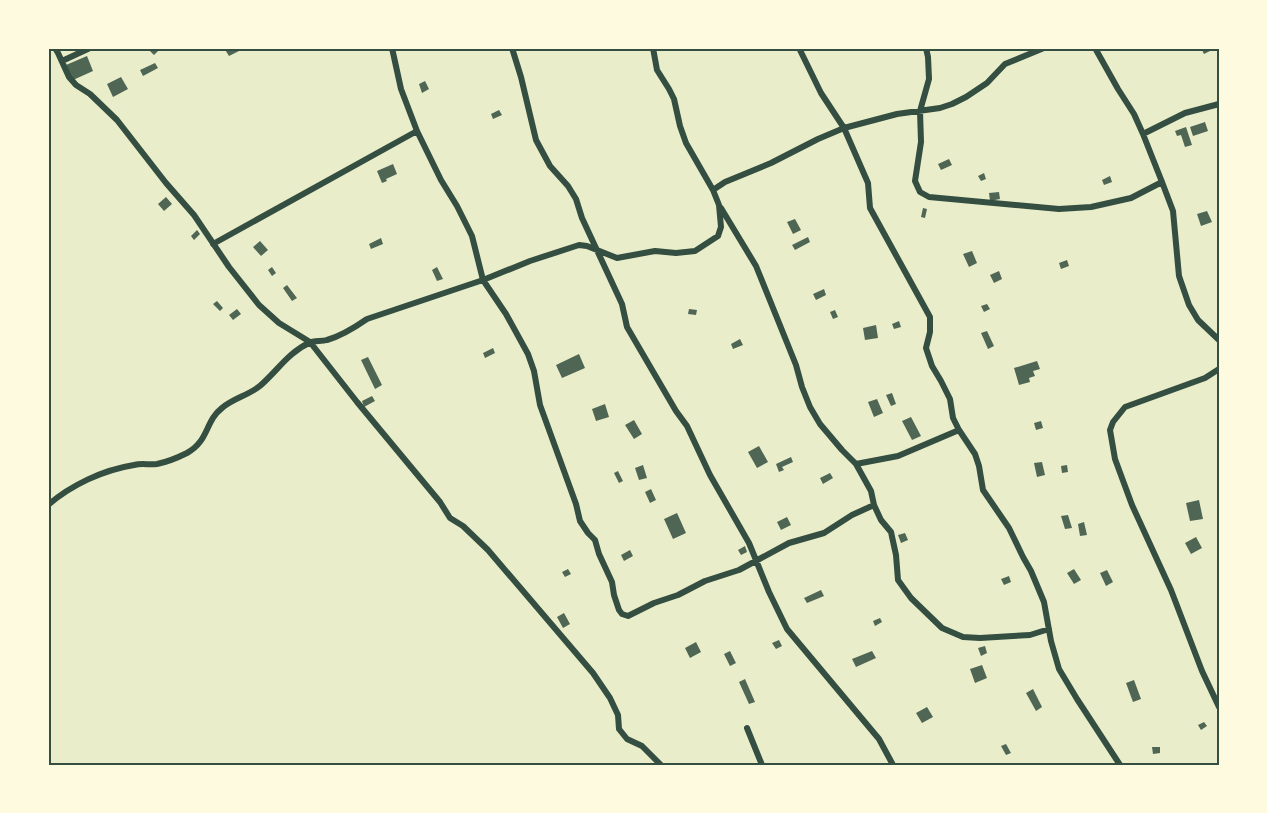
<svg xmlns="http://www.w3.org/2000/svg" width="1267" height="813" font-family="'DM Sans',sans-serif">
<style>
.building{fill:#4f6655}
.lines{fill:none;stroke-linecap:round;stroke-linejoin:round}
.minor{stroke:#344e41;stroke-width:6}
.neatline{fill:none;stroke:#344e41;stroke-width:2}
</style>
<rect width="100%" height="100%" fill="#e9edc9"/>
<path class="building" d="M147 48H161L154 55Z
M224 48H240L241 50 229 56Z
M1201 48H1216L1204 54Z
M87 56 93 71 73 80 66 65Z
M155 63 158 68 143 76 140 70Z
M121 77 128 89 113 97 107 84Z
M425 81 429 89 422 93 419 84Z
M499 110 502 115 493 119 491 114Z
M1205 122 1208 131 1193 136 1190 127Z
M1186 127 1192 145 1185 147 1181 135 1177 136 1175 131Z
M949 159 952 165 941 170 938 164Z
M393 164 397 174 386 179 387 181 382 183 377 171Z
M984 173 986 179 981 181 978 176Z
M1110 176 1112 182 1104 185 1102 180Z
M999 192 1000 199 990 201 989 193Z
M166 197 172 204 164 211 158 204Z
M923 208 927 209 925 218 921 217Z
M1207 211 1212 222 1201 226 1197 214Z
M795 219 801 230 793 234 787 222Z
M197 230 200 234 194 240 191 236Z
M808 237 810 242 795 250 792 245Z
M381 238 383 244 371 249 369 244Z
M260 241 268 250 261 256 253 247Z
M972 251 977 263 969 267 963 254Z
M1067 260 1069 266 1061 269 1059 263Z
M272 267 276 273 272 276 268 270Z
M437 267 443 279 437 281 432 270Z
M999 271 1002 279 994 283 990 275Z
M287 285 297 298 292 301 283 288Z
M824 289 826 295 816 300 813 294Z
M217 301 223 308 220 311 213 304Z
M987 304 990 309 984 312 981 306Z
M237 309 241 314 233 320 229 315Z
M689 309 697 310 696 315 688 314Z
M835 310 838 317 833 319 830 312Z
M899 321 901 327 894 329 892 324Z
M876 325 878 338 865 340 863 328Z
M987 331 994 346 988 349 981 333Z
M740 339 743 345 733 349 731 344Z
M493 348 495 353 485 358 483 353Z
M579 354 585 368 562 378 556 365Z
M368 357 382 385 375 389 361 360Z
M1037 361 1040 369 1033 371 1035 376 1029 378 1030 382 1019 385 1014 368Z
M892 393 896 404 891 406 886 395Z
M372 396 375 401 364 407 362 401Z
M877 399 883 413 874 417 868 402Z
M605 404 609 417 596 421 592 409Z
M911 417 921 436 912 440 902 421Z
M634 420 642 434 634 439 625 425Z
M1041 421 1043 428 1036 430 1034 423Z
M759 446 768 462 757 468 748 452Z
M791 457 793 462 782 467 784 470 779 472 776 464Z
M1042 462 1045 475 1037 477 1034 463Z
M643 465 647 478 639 480 635 468Z
M1067 465 1068 472 1062 473 1061 466Z
M618 471 623 481 619 483 614 473Z
M830 473 833 478 823 484 820 478Z
M651 489 656 500 650 503 645 492Z
M1199 500 1203 519 1190 521 1186 503Z
M677 513 686 533 673 539 664 519Z
M1068 515 1072 528 1065 529 1061 516Z
M787 517 791 525 781 530 777 522Z
M1084 522 1087 535 1080 536 1078 524Z
M905 533 908 540 901 543 898 535Z
M1196 537 1202 548 1191 554 1185 543Z
M745 546 747 552 741 555 738 550Z
M630 550 633 556 624 561 621 555Z
M568 569 571 574 565 577 562 572Z
M1074 569 1081 580 1074 584 1067 573Z
M1107 570 1113 582 1106 586 1100 573Z
M1009 576 1011 582 1004 585 1001 579Z
M821 590 824 596 807 603 804 598Z
M564 613 570 624 563 628 557 617Z
M880 618 882 622 875 626 873 621Z
M779 640 782 646 776 649 772 643Z
M696 642 701 652 690 658 685 648Z
M985 646 987 653 981 656 978 648Z
M730 651 736 663 730 666 724 654Z
M872 651 876 658 856 667 852 659Z
M982 665 987 678 975 683 970 669Z
M745 679 755 702 749 704 739 682Z
M1134 680 1141 699 1133 702 1126 683Z
M1033 689 1042 707 1036 711 1026 693Z
M927 707 933 717 922 723 916 713Z
M1204 722 1207 726 1201 730 1198 725Z
M1006 744 1011 753 1006 755 1001 746Z
M1152 747H1160V753L1153 754Z"/>
<g class="lines">
<path class="minor" d="M55 48 58 53 69 77 76 85 90 94 117 120 166 183 194 215 229 267 259 305 279 323 310 342 357 402 440 502 450 518 463 526 488 550 593 673 610 698 618 715 619 729 627 739 642 746 661 765
M392 48 401 89 417 131 441 180 457 206 472 236 483 280 506 314 528 354 534 371 540 405 576 504 580 521 588 533 595 540 599 554 612 582 614 595 619 610 622 614 628 616 654 603 678 595 705 581 739 570 789 543 824 533 852 515 874 505
M512 48 521 77 536 140 550 166 568 186 576 199 582 218 622 304 627 327 676 411 687 426 710 475 749 543 769 592 787 629 879 739 893 765
M653 48 657 70 669 89 674 99 680 126 686 143 713 190
M799 48 821 93 844 128 868 183 870 208 930 317V332L926 348 932 366 941 381 950 399 953 418 959 430 975 454 979 466 983 490 1009 528 1023 557 1031 571 1044 602 1051 641 1059 669 1077 699 1120 765
M926 48 928 57 929 79 920 111 921 142 915 181 920 192 929 197 1059 209 1091 207 1131 198 1162 182
M1095 48 1118 89 1134 114 1143 134 1162 182 1173 211 1179 276 1189 305 1198 320 1219 340
M62 61 90 48
M1143 134 1185 113 1219 104
M721 208 756 266 796 365 802 387 810 407 820 424 842 450 856 464 871 491 874 505 881 520 891 532 896 555 898 580 911 598 942 628 963 637 980 638 1013 636 1030 635 1049 629
M213 244 417 131
M1219 369 1205 378 1125 407 1113 422 1110 430 1115 459 1132 505 1171 590 1202 671 1219 707
M856 464 898 456 959 430
M48 505C71 485 103 470 134 465 141 463 149 465 157 464 167 462 177 458 187 453 209 441 205 421 222 408 233 398 250 395 261 385 277 371 289 352 309 343 314 340 321 342 327 340 341 336 354 328 367 319L483 280 530 261 579 245 587 246 617 258 655 251 676 253 695 251 718 236 721 227 719 205 713 190 725 182 771 163 818 139 844 128 897 114 940 108 952 104 966 97 987 83 1005 64 1044 48
M747 728 762 765"/>
</g>
<rect width="1267" height="813" fill="none" stroke="#fefae0" stroke-width="99"/>
<rect x="50" y="50" width="1168" height="714" class="neatline"/>
</svg>
